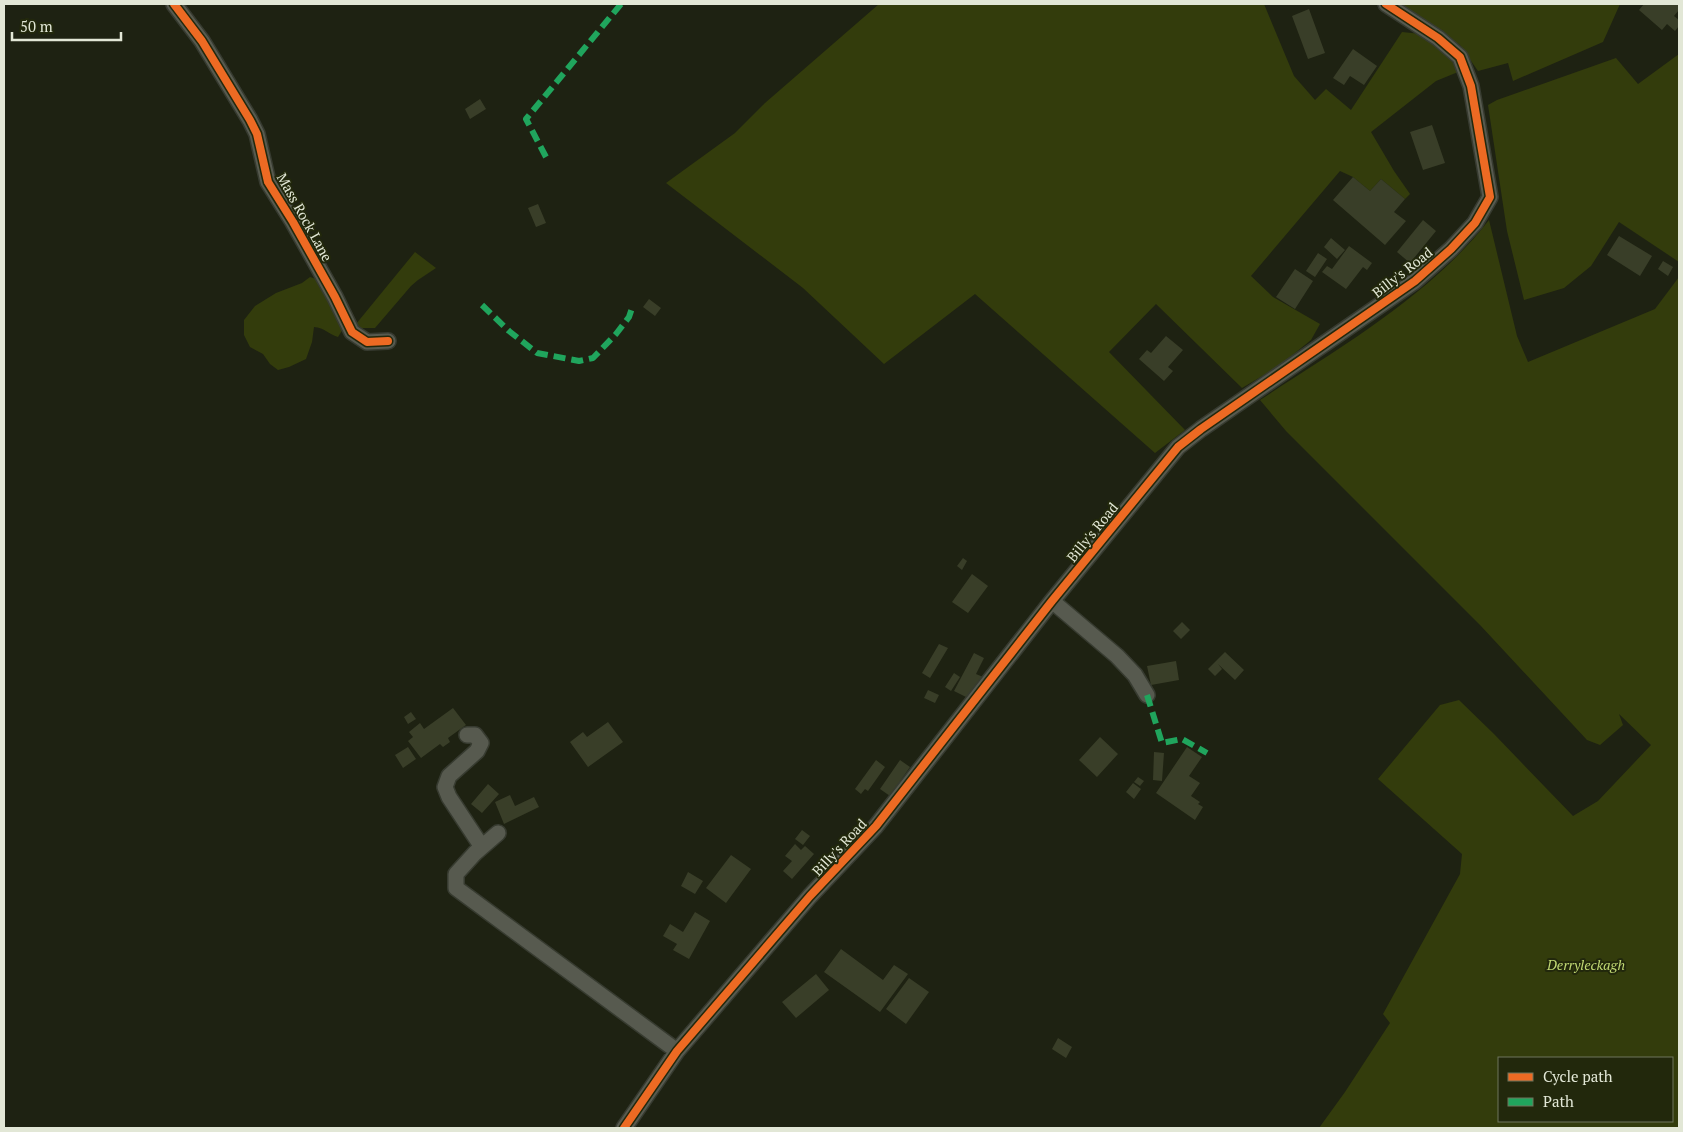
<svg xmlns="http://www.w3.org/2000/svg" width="1683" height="1132" font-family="'PT Serif',serif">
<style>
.green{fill:#333c0c;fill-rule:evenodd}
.building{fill:#393e28}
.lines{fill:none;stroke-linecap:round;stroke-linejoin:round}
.minor-casing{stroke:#373b30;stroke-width:18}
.minor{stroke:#575a4f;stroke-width:15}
.quiet{stroke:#20a55d;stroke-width:6;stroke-dasharray:12 6;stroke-linecap:butt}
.cycleway-casing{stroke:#22280c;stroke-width:11}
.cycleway{stroke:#ed6a23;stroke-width:8}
.labels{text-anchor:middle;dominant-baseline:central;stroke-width:4;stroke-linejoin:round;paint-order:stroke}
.street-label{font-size:14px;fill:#e2e7d6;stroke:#22280c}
.park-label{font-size:14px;font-style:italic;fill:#c1d973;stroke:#22280c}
</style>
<rect width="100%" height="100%" fill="#1e2212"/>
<path class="green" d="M879 4H1264L1294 76 1315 100 1326 89 1351 110 1402 32 1421 34 1452 61 1458 72 1436 81 1371 132 1394 171 1410 194 1405 199 1381 179 1370 191 1353 177 1340 171 1251 276 1273 297 1320 324 1311 340 1279 366 1242 388 1156 304 1109 352 1185 430 1155 453 975 294 884 364 803 288 666 183 735 133 765 103Z
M1394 4H1620L1603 42 1513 81 1508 63 1478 71 1460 45Z
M1679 54V262L1619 222 1591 266 1564 288 1524 300 1507 231 1488 105 1497 100 1616 58 1638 84Z
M1489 220 1517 336 1528 362 1655 309 1679 277V1128H1319L1345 1092 1390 1023 1383 1014 1460 874 1462 854 1378 779 1440 705 1459 700 1494 734 1573 816 1598 801 1651 745 1619 714 1623 725 1600 745 1587 740 1480 625 1286 431 1260 400C1339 348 1431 295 1489 220ZM1499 1058H1672V1121H1499Z
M415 252 436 268 418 280 411 286 375 328H360L356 324Z
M310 277 316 279 320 288 325 287 343 329 338 337C328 334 325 328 314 327L312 342 306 359 289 367 278 370 270 364 263 354 250 347 244 335V320L255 306 276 293 302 283Z"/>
<path class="building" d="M1644 4H1679V10L1674 16 1679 20V26L1675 31 1667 24 1662 30 1639 10Z
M1309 9 1325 53 1308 59 1292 16Z
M1353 49 1377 66 1364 85 1350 76 1344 85 1333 78Z
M480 99 486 109 470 119 465 109Z
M1432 125 1445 163 1423 170 1410 132Z
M1353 177 1370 191 1381 179 1405 199 1394 212 1406 221 1385 245 1333 200Z
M538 204 546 223 536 227 528 208Z
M1423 220 1436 231 1410 263 1397 252Z
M1619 236 1652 256 1640 276 1607 255Z
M1331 238 1345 250 1337 259 1324 247Z
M1349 246 1372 263 1367 270 1363 267 1346 289 1322 272 1327 266 1332 269Z
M1318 253 1327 259 1315 277 1306 271Z
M1663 261 1673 267 1668 276 1658 269Z
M1295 269 1313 281 1295 309 1276 297Z
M649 299 661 308 655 316 643 307Z
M1166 336 1183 350 1168 367 1173 371 1164 381 1139 359 1147 350 1151 353Z
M963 558 967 561 962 570 957 566Z
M972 574 988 586 968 613 952 602Z
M1182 622 1190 630 1181 639 1173 631Z
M939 644 948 648 930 678 922 673Z
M1225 652 1244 670 1235 680 1218 664 1222 669 1215 676 1208 669Z
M974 653 984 658 976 674 983 677 968 698 954 691Z
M1176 661 1179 680 1151 685 1147 666Z
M954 673 960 677 951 691 945 687Z
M928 690 939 695 935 703 924 698Z
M453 708 466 725 448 738 450 742 443 747 440 744 421 758 408 741 413 737 409 732 420 723 424 729Z
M411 712 416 719 408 724 404 717Z
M608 722 623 742 588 767 570 742 583 732 587 737Z
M1100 737 1118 754 1097 777 1079 760Z
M408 747 416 759 403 768 395 755Z
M1187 747 1202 757 1189 776 1200 783 1191 796 1200 802 1198 804 1203 807 1195 820 1156 793Z
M1154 752 1164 753 1162 781 1153 780Z
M876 760 885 767 868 791 865 789 861 794 855 789Z
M900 760 910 767 890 796 880 789Z
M1138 777 1144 781 1140 786 1134 782Z
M1133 783 1141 789 1134 799 1126 792Z
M488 784 499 794 482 813 471 804Z
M510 795 515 806 534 797 539 807 504 824 495 802Z
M802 830 810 836 803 845 795 839Z
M795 844 801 850 805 846 814 854 792 879 783 871 792 861 785 856Z
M731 855 751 869 726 903 706 888Z
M688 872 703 881 695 894 681 886Z
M695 912 710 921 689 959 673 950 677 944 663 936 670 924 683 932Z
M841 949 883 980 894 965 908 974 880 1012 824 972Z
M816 974 829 990 796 1018 782 1002Z
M909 978 929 992 906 1024 886 1009Z
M1058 1038 1072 1047 1066 1058 1052 1049Z"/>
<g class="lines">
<g class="minor-casing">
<path id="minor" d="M174 4 202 41 250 120 257 134 268 182 293 222 335 297 352 332 367 342 388 341
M1052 601 1117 656 1135 675 1147 695
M467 735H475L481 743 477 751 449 776 445 787 449 797 482 847
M498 833 475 853 456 874V888L677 1051
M624 1128 677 1051 810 896 876 826 1052 601 1178 447 1201 429 1415 281 1451 249 1475 223 1490 197 1471 86 1460 57 1438 38 1386 4"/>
</g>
<use href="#minor" class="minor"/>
<path class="quiet" d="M546 157 526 119 621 4
M482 305 509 331 537 353 579 361 593 358 616 334 629 317 632 308
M1147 695 1162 743 1182 739 1207 753"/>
<g class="cycleway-casing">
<path id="cycleway" d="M174 4 202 41 250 120 257 134 268 182 293 222 335 297 352 332 367 342 388 341
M624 1128 677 1051 810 896 876 826 1052 601 1178 447 1201 429 1415 281 1451 249 1475 223 1490 197 1471 86 1460 57 1438 38 1386 4"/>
</g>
<use href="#cycleway" class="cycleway"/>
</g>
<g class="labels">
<g class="street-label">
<text transform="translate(305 217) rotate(61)">Mass Rock Lane</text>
<text transform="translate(1402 272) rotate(-38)">Billy's Road</text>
<text transform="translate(1092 532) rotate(-51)">Billy's Road</text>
<text transform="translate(839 847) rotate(-47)">Billy's Road</text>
</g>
<g class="park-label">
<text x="1586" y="964">Derryleckagh</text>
</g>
</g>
<rect width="1683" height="1132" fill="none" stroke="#e2e7d6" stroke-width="10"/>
<rect x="1498" y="1057" width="175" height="65" fill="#22280c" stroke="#6f745d"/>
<rect x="1508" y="1073" width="25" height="8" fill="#ed6a23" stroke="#6f745d"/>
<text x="1543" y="1082" font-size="15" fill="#e2e7d6">Cycle path</text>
<rect x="1508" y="1098" width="25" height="8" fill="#20a55d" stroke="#6f745d"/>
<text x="1543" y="1107" font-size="15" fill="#e2e7d6">Path</text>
<path d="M12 32v8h109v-8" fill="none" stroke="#e2e7d6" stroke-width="2.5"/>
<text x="20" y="32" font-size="15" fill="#e2e7d6" stroke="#22280c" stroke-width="4" paint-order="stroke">50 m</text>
</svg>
